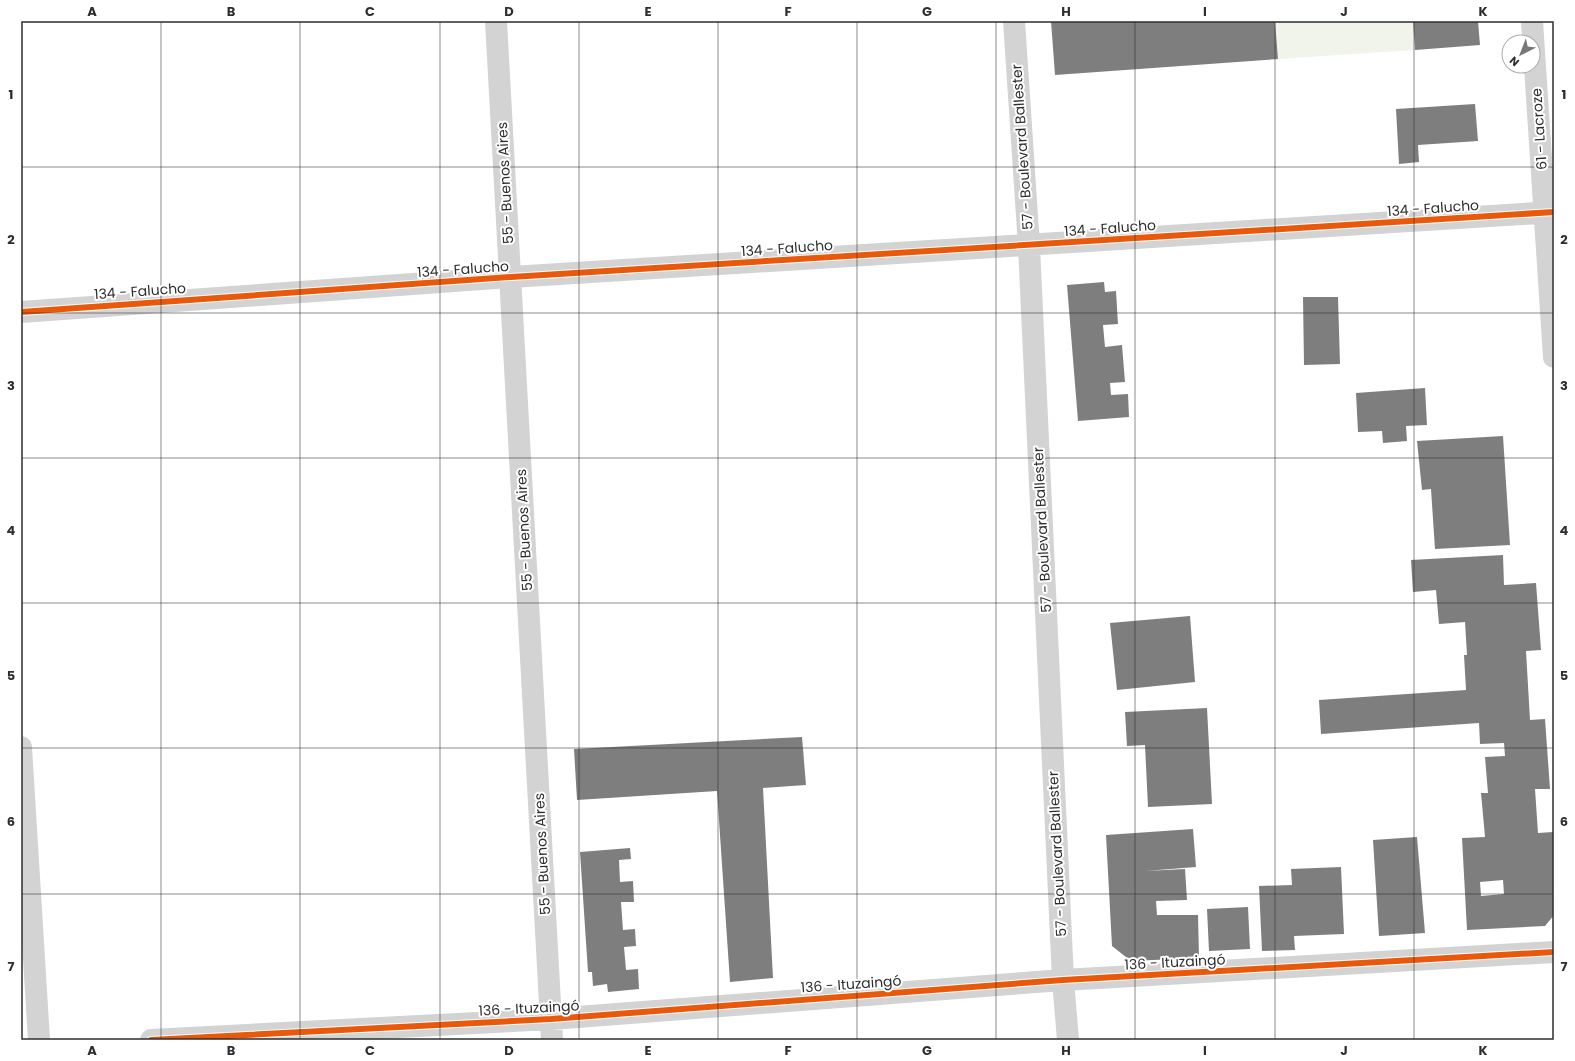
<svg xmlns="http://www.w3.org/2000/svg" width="1575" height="1061" font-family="Poppins,sans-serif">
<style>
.green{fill:#f1f4eb}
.building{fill:#7e7e7e;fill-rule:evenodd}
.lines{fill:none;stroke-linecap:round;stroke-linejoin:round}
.minor{stroke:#d3d3d3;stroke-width:22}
.cycleway-casing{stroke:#fff;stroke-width:8}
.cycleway{stroke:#e8590c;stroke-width:6}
.grid{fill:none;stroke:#2e2e2e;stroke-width:1;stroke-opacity:0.55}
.labels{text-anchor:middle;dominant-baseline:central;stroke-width:4;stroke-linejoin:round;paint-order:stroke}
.street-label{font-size:14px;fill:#2e2e2e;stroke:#fff}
.neatline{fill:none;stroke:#2e2e2e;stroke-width:1.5}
.grid-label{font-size:13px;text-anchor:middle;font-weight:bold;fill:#2e2e2e}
</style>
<rect width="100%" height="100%" fill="#fff"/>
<path class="green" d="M1275 21H1413L1415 50 1278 59Z"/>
<path class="building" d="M1051 21H1275L1278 59 1055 75Z
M1413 21H1478L1480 45 1415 50Z
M1475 104 1478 141 1418 145 1419 162 1399 164 1396 109Z
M1104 282 1105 292 1116 291 1118 324 1103 325 1105 347 1122 345 1125 382 1110 383 1111 395 1128 394 1129 417 1078 421 1067 285Z
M1303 297H1338L1340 364 1304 365Z
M1425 388 1427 425 1406 426 1407 441 1383 443 1382 431 1358 432 1356 393Z
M1503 436 1510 545 1435 549 1431 489 1422 490 1417 441Z
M1503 555 1504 585 1536 583 1541 650 1526 651 1530 720 1545 719 1550 789H1535L1538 833 1553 832 1554 915 1545 926 1467 930 1462 838 1485 837 1481 793H1488L1485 757 1505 756 1504 743 1480 744 1479 723 1321 734 1319 700 1466 690 1464 655H1467L1465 622 1439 624 1436 590 1413 592 1411 560ZM1503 880 1504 894 1481 896 1480 882Z
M1190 616 1195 682 1117 690 1110 623Z
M1207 708 1212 804 1148 807 1145 745 1127 746 1125 712Z
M802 737 806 785 763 788 773 978 730 982 717 791 577 800 574 749Z
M1193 829 1196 867 1145 871 1185 869 1187 900 1156 901 1157 915H1198L1199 958 1131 961 1112 946 1106 835Z
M1417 837 1425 933 1379 936 1373 840Z
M630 848 631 859 619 860 620 882 633 881 634 902H621L623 930 635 929 636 946 624 947 626 970 638 969 639 989 608 992 607 984 593 986 592 972H588L580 852Z
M1341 867 1344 934 1294 936 1295 950 1262 951 1259 886 1292 885 1291 869Z
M1248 907 1250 949 1209 951 1207 909Z"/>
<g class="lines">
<path class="minor" d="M496 21 552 1040
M1014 21 1029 246 1063 980 1068 1040
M1532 21 1554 357
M21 312 511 277 1554 212
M21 747 39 1040
M151 1040 551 1019 1063 980 1554 952"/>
<g class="cycleway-casing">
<path id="cycleway" d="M21 312 511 277 1554 212
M151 1040 551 1019 1063 980 1554 952"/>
</g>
<use href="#cycleway" class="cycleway"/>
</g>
<path class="grid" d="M161 21V1040M300 21V1040M440 21V1040M579 21V1040M718 21V1040M857 21V1040M996 21V1040M1135 21V1040M1275 21V1040M1414 21V1040M21 167H1554M21 313H1554M21 458H1554M21 603H1554M21 748H1554M21 894H1554"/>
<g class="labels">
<g class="street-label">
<text transform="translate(1539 129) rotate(-94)">61 - Lacroze</text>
<text transform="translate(1022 147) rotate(-94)">57 - Boulevard Ballester</text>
<text transform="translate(505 183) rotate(-93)">55 - Buenos Aires</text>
<text transform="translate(1433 208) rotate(-4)">134 - Falucho</text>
<text transform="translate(1110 228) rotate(-4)">134 - Falucho</text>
<text transform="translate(787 248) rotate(-4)">134 - Falucho</text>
<text transform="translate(463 269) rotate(-4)">134 - Falucho</text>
<text transform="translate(140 291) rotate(-4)">134 - Falucho</text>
<text transform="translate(524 530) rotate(-93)">55 - Buenos Aires</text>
<text transform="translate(1042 530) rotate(-93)">57 - Boulevard Ballester</text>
<text transform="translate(542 854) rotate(-93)">55 - Buenos Aires</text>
<text transform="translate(1057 854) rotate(-93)">57 - Boulevard Ballester</text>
<text transform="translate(1175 962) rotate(-3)">136 - Ituzaingó</text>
<text transform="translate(851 984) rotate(-4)">136 - Ituzaingó</text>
<text transform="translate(529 1008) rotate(-3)">136 - Ituzaingó</text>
</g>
</g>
<rect width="1575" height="1061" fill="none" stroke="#ffffff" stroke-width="44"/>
<g transform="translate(1521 54) rotate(222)"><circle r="19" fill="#ffffff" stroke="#ababab"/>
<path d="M0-3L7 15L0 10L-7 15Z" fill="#777777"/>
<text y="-6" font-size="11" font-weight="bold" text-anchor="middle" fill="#2e2e2e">N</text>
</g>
<rect x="22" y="22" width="1531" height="1017" class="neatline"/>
<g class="grid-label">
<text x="92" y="16">A</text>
<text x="231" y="16">B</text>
<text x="370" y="16">C</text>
<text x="509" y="16">D</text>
<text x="648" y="16">E</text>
<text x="788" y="16">F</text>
<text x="927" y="16">G</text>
<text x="1066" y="16">H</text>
<text x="1205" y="16">I</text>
<text x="1344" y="16">J</text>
<text x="1483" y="16">K</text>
<text x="11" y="99">1</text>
<text x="1564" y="99">1</text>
<text x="11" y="244">2</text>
<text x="1564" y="244">2</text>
<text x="11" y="390">3</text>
<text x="1564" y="390">3</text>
<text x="11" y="535">4</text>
<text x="1564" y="535">4</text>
<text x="11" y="680">5</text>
<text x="1564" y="680">5</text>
<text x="11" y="826">6</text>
<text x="1564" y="826">6</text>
<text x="11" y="971">7</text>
<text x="1564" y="971">7</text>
<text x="92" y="1055">A</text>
<text x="231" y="1055">B</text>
<text x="370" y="1055">C</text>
<text x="509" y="1055">D</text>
<text x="648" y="1055">E</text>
<text x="788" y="1055">F</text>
<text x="927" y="1055">G</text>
<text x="1066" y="1055">H</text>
<text x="1205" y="1055">I</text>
<text x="1344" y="1055">J</text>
<text x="1483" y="1055">K</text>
</g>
</svg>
